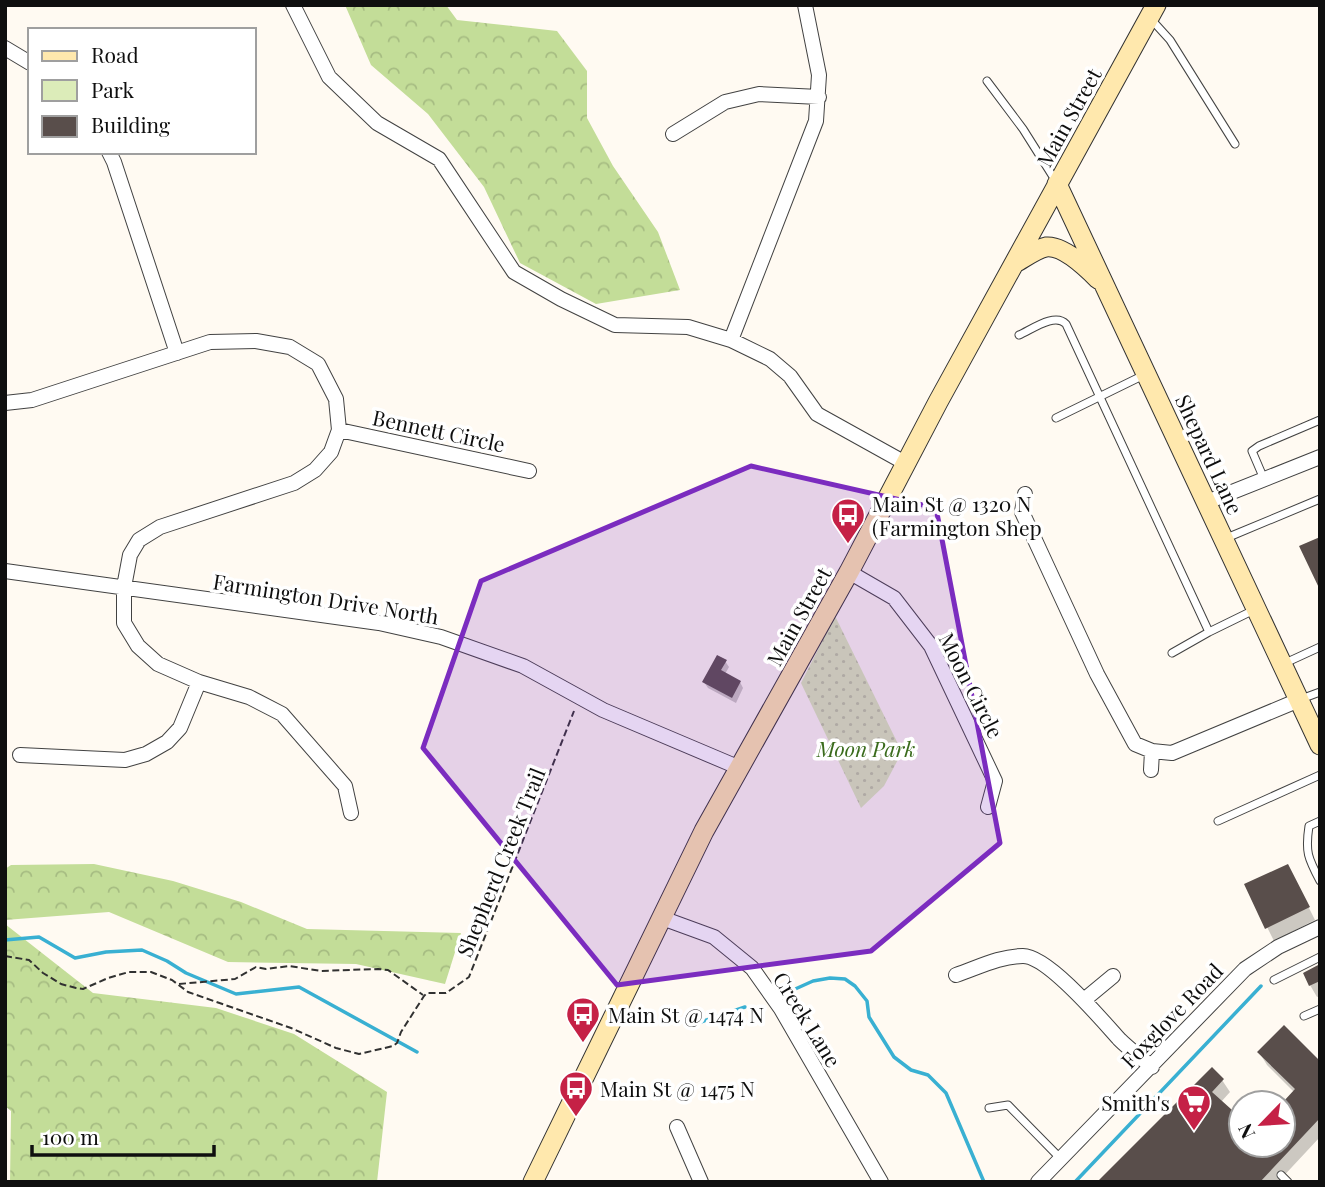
<svg xmlns="http://www.w3.org/2000/svg" width="1325" height="1187" font-family="'Playfair Display',serif">
<style>
.green{fill:url(#green-dots)}
.forest{fill:url(#forest-crowns)}
.shadow{fill:#0003}
.lines{fill:none;stroke-linecap:round;stroke-linejoin:round}
.stream{stroke:#39b0d2;stroke-width:3.5}
.building{fill:#594e4b}
.lane-casing{stroke:#424242;stroke-width:9}
.street-casing{stroke:#424242;stroke-width:16}
.secondary-casing{stroke:#313131;stroke-width:21}
.path{stroke:#313131;stroke-width:2;stroke-dasharray:7 3.5;stroke-linecap:butt}
.lane{stroke:#fff;stroke-width:7}
.street{stroke:#fff;stroke-width:14}
.secondary{stroke:#ffe8ad;stroke-width:19}
.marked{fill:#7b2cbf;fill-opacity:0.2;stroke:#7b2cbf;stroke-width:5;stroke-linejoin:round}
.labels{text-anchor:middle;dominant-baseline:central;stroke-width:7;stroke-linejoin:round;paint-order:stroke}
.street-label{font-size:21px;fill:#0f0f0f;stroke:#fff}
.poi-label{font-size:21px;fill:#0f0f0f;stroke:#fff;text-anchor:start}
.park-label{font-size:21px;font-style:italic;fill:#3a6b1c;stroke:#fff}
</style>
<defs>
<pattern id="green-dots" width="8" height="8" patternUnits="userSpaceOnUse" patternTransform="scale(1.75)"><rect width="8" height="8" fill="#dcecb9"/><path d="M2 2h.1M6 6h.1" fill="none" stroke="#bcc99e" stroke-width="1.8" stroke-linecap="round"/></pattern>
<pattern id="forest-crowns" width="20" height="18" patternUnits="userSpaceOnUse" patternTransform="scale(1.75)"><rect width="20" height="18" fill="#c3dd98"/><path d="M2 6a3 3 0 1 1 6 0M12 15a3 3 0 1 1 6 0" fill="none" stroke="#a6bc82"/></pattern>
</defs>
<rect width="100%" height="100%" fill="#fffaf2"/>
<path class="green" d="M835 616 902 752 884 786 861 808 801 683Z"/>
<path class="forest" d="M345 5H446L457 20 557 31 587 71V118L613 166 658 232 680 290 596 304 520 263 484 187 428 114 371 65Z
M94 864 173 881 241 902 307 929 461 933 445 984 356 964 228 962 109 912 5 920V869L11 865Z
M5 924 93 993 216 1008 294 1034 387 1092 377 1182H10L11 1111 5 1106Z"/>
<path class="shadow" d="M725 661 729 667 725 674 740 682 743 688 736 703 708 688 704 682Z
M1294 878 1315 920 1274 941 1246 885Z
M1320 965V996L1317 997 1310 985Z
M1259 1052 1320 1063V1137L1278 1182H1100L1222 1080 1230 1092 1221 1102 1241 1121V1145H1283V1105L1294 1092 1267 1065Z"/>
<g class="lines">
<path class="stream" d="M5 940 39 937 75 958 106 952 142 950 167 961 186 973 236 994 299 987 417 1052
M793 990 813 981 830 978 845 979 855 986 867 1001 869 1017 894 1057 911 1070 928 1075 946 1093 984 1182
M689 1026 745 1007
M1075 1182 1261 986"/>
</g>
<path class="building" d="M1320 537V590L1299 546Z
M717 655 727 660 721 670 741 681 732 698 702 682Z
M1288 864 1310 907 1265 929 1244 884Z
M1320 964V981L1309 986 1303 973Z
M1284 1025 1320 1061V1118L1260 1182H1097L1212 1067 1224 1079 1212 1092 1241 1118V1145H1283V1102L1295 1089 1257 1052Z"/>
<g class="lines">
<g class="lane-casing">
<path id="lane" d="M1150 18 1170 40 1235 144
M987 81 1023 129 1057 183
M1019 335C1031 330 1055 312 1066 324L1209 632 1256 609
M1056 418 1146 374
M1264 479 1252 451 1259 446 1320 420
M1224 539 1320 499
M1172 653 1209 632
M1283 664 1320 647
M1301 699 1320 692
M1218 821 1320 775
M1320 821 1309 826C1305 852 1308 858 1320 881
M1274 980 1320 957
M1304 1016 1320 1009
M989 1108 1008 1105 1060 1158
M1281 1175 1288 1182"/>
</g>
<g class="street-casing">
<path id="street" d="M293 5 329 77 377 123 439 159 514 272 561 299 615 325 688 327 731 340 770 359 790 376 817 414 907 464
M5 48 30 63
M673 134 725 102 759 94 819 97
M109 152 114 162 177 353
M731 340 816 121 819 75 805 5
M5 403 32 400 210 342 256 341 290 347 318 364 336 399 339 430 331 452 315 470 294 483 160 527 139 540 130 555 124 587V623L138 646 158 664 199 682 249 697 282 714 345 786 351 813
M339 430 529 471
M1025 494 1022 512 1097 674 1135 744 1152 751 1172 753 1299 700
M1207 502 1320 457
M5 571 379 623 441 637 523 666 603 710 740 768
M849 572 894 598 931 646 995 781 988 807
M20 755 125 760 146 754 167 742 180 728 199 682
M1151 770 1152 751
M662 918 714 937 752 968 781 1009 881 1182
M956 975C977 968 1000 956 1023 956 1048 956 1102 1020 1119 1039 1129 1049 1141 1058 1152 1067
M1084 1000 1113 976
M677 1127 701 1182
M1038 1182 1245 969 1278 947 1320 927"/>
</g>
<g class="secondary-casing">
<path id="secondary" d="M1057 184 1320 745
M1015 263C1024 258 1036 249 1046 247 1063 245 1087 268 1098 279
M533 1182 704 831 849 572 938 402 1156 5"/>
</g>
<path class="path" d="M5 956 29 960 43 973 61 984 76 988 83 989 108 978 129 972H151L172 980 188 992 291 1028 336 1048 359 1054 393 1046 397 1043 401 1032 424 996 427 993H446L469 977 574 711
M179 984 235 979 256 967 266 969 289 966 321 971 378 969 388 970 423 995"/>
<use href="#lane" class="lane"/>
<use href="#street" class="street"/>
<use href="#secondary" class="secondary"/>
</g>
<path class="marked" d="M751 466 936 508 1000 843 871 951 617 985 423 748 481 581Z"/>
<defs>
<g id="bus-pin" transform="scale(1.75)"><path d="M0 17L-7.5 6A9.5 9.5 0 1 1 7.5 6Z" fill="#c52146" stroke="#fff"/><path d="M-5-6H5V4H4V6H2V4H-2V6H-4V4H-5ZM-3.5-4V0h7V-4ZM-3.5 1.2v1.5H-2V1.2ZM2 1.2v1.5H3.5V1.2Z" fill="#fff"/></g>
<g id="supermarket-pin" transform="scale(1.75)"><path d="M0 17L-7.5 6A9.5 9.5 0 1 1 7.5 6Z" fill="#c52146" stroke="#fff"/><path d="M-6-5.5h2.5l.6 2H6L4.5 2H-2.5L-4.4-4H-6ZM-1.5 3.2a1.3 1.3 0 1 0 .1 0ZM3 3.2a1.3 1.3 0 1 0 .1 0Z" fill="#fff"/></g>
</defs>
<g fill-rule="evenodd">
<use href="#bus-pin" x="848" y="515"/>
<use href="#bus-pin" x="583" y="1014"/>
<use href="#bus-pin" x="576" y="1088"/>
<use href="#supermarket-pin" x="1194" y="1102"/>
</g>
<g class="labels">
<g class="street-label">
<text transform="translate(1068 117) rotate(-61)">Main Street</text>
<text transform="translate(439 430) rotate(12)">Bennett Circle</text>
<text transform="translate(1210 454) rotate(65)">Shepard Lane</text>
<text transform="translate(326 598) rotate(9)">Farmington Drive North</text>
<text transform="translate(798 616) rotate(-61)">Main Street</text>
<text transform="translate(972 685) rotate(63)">Moon Circle</text>
<text transform="translate(500 862) rotate(-68)">Shepherd Creek Trail</text>
<text transform="translate(1171 1015) rotate(-46)">Foxglove Road</text>
<text transform="translate(808 1019) rotate(58)">Creek Lane</text>
</g>
<g class="poi-label">
<text x="872" y="503">Main St @ 1320 N<tspan x="872" dy="24">(Farmington Shep</tspan></text>
<text x="608" y="1014">Main St @ 1474 N</text>
<text x="600" y="1088">Main St @ 1475 N</text>
<text x="1170" y="1102" text-anchor="end">Smith's</text>
</g>
<g class="park-label">
<text x="866" y="748">Moon Park</text>
</g>
</g>
<rect width="1325" height="1187" fill="none" stroke="#0f0f0f" stroke-width="14"/>
<rect x="28" y="28" width="228" height="126" fill="#ffffff" stroke="#9f9f9f" stroke-width="2"/>
<rect x="42" y="51" width="35" height="10" fill="#ffe8ad" stroke="#9f9f9f" stroke-width="2"/>
<text x="91" y="63" font-size="21" fill="#0f0f0f">Road</text>
<rect x="42" y="80" width="35" height="21" fill="#dcecb9" stroke="#9f9f9f" stroke-width="2"/>
<text x="91" y="98" font-size="21" fill="#0f0f0f">Park</text>
<rect x="42" y="116" width="35" height="21" fill="#594e4b" stroke="#9f9f9f" stroke-width="2"/>
<text x="91" y="133" font-size="21" fill="#0f0f0f">Building</text>
<g transform="translate(1262 1124) rotate(245)"><circle r="33" fill="#ffffff" stroke="#9f9f9f" stroke-width="2"/>
<path d="M0-5L12 26L0 18L-12 26Z" fill="#c52146"/>
<text y="-10" font-size="19" font-weight="bold" text-anchor="middle" fill="#0f0f0f">N</text>
</g>
<path d="M32 1145v10h182v-10" fill="none" stroke="#0f0f0f" stroke-width="3.5"/>
<text x="42" y="1145" font-size="21" fill="#0f0f0f" stroke="#ffffff" stroke-width="5" paint-order="stroke">100 m</text>
</svg>
